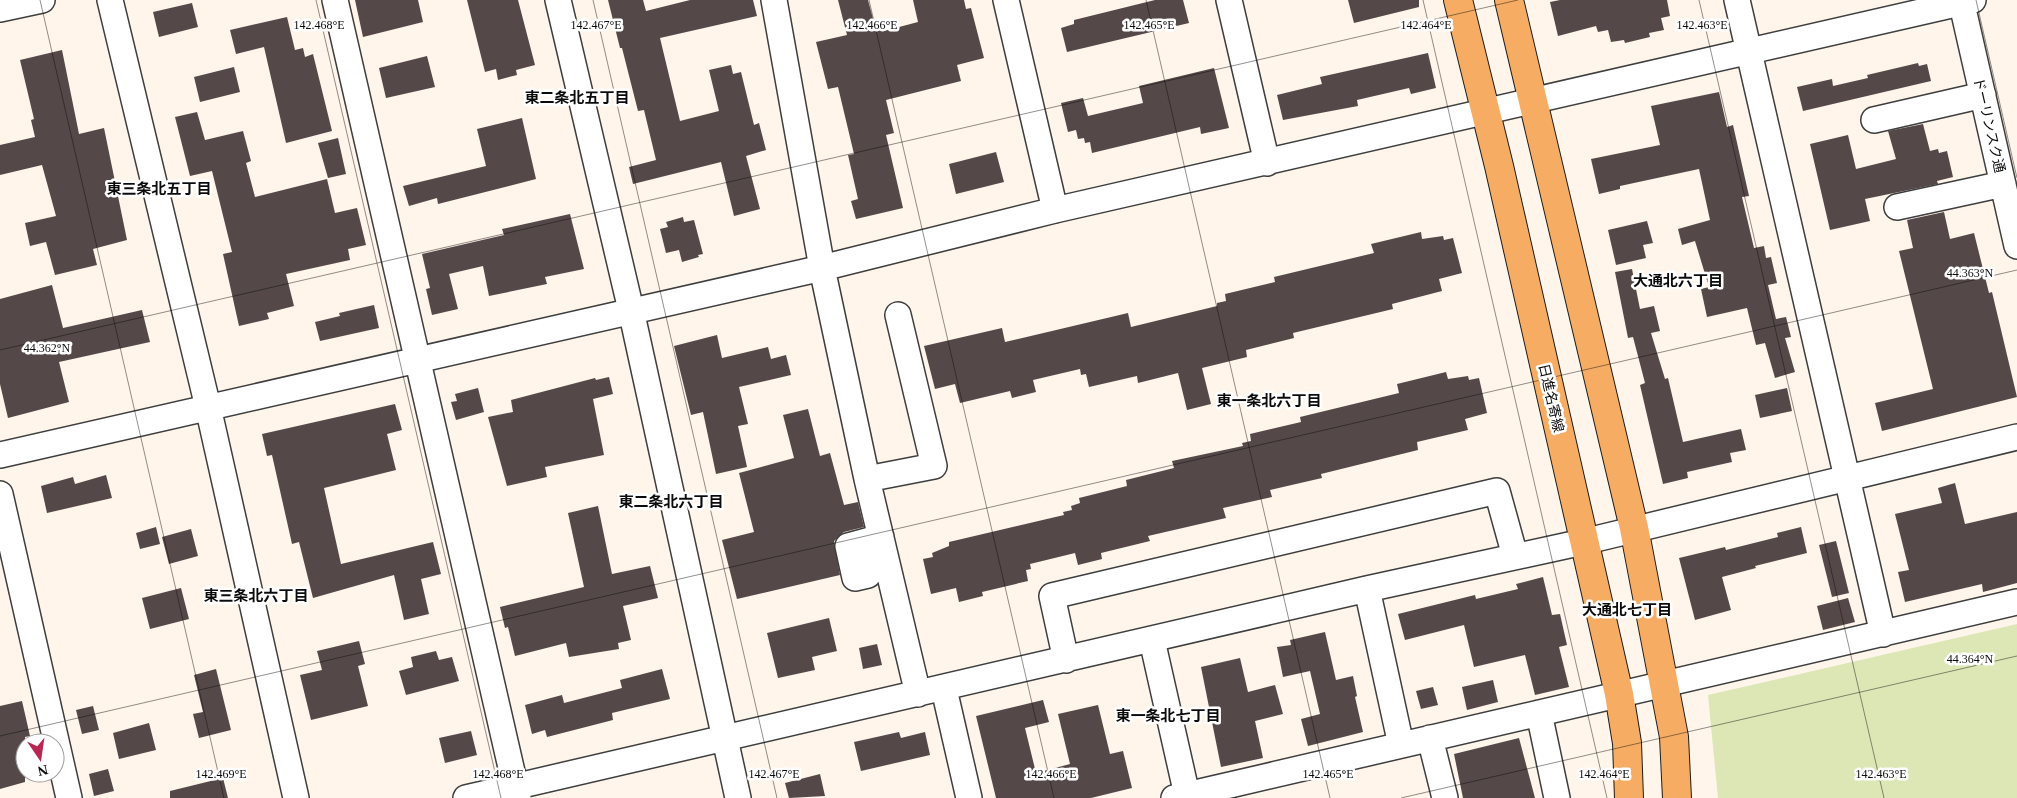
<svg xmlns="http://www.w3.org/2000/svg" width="2017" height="798" font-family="'Times New Roman','Noto Sans JP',serif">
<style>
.green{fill:#dce7b5}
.building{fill:#544948}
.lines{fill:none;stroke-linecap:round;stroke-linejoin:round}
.minor-casing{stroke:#3e3e3e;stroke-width:28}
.major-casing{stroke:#1c1c1c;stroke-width:30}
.minor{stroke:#fff;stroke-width:25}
.major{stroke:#f6ad63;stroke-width:28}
.ticks{fill:none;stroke:#0b0b0b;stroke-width:1;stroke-opacity:0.45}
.labels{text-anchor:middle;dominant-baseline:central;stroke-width:5;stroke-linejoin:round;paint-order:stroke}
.street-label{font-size:14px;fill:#0b0b0b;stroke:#fff}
.neighbourhood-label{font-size:15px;font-weight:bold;fill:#0b0b0b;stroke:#fff}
.ticks-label{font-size:12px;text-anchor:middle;fill:#0b0b0b;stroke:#fff;stroke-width:5;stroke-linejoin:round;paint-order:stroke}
</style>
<rect width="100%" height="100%" fill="#fff5ea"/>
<path class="green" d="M2017 624V798H1718L1708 695Z"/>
<path class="building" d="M355 0H418L423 22 363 37Z
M467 0H518L535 65 516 70 517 75 498 80 496 69 485 72Z
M608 0H643L646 11 690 0H753L757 16 660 38 680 121 719 111 709 70 731 65 733 74 741 72 754 125 759 123 766 150 746 156 760 209 734 216 721 162 633 184 629 167 656 160 644 110 638 111 622 48H620Z
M838 0H868L876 30 884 28V31L918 22 913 0H964L966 9 971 8 984 58 957 65 961 81 886 100 894 133 886 135 903 208 856 219 851 201 858 199 848 155 854 154 838 87 828 89 816 42 847 35Z
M1155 0H1183L1189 23 1067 52 1061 28 1074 24V20Z
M1348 0H1419V7L1354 23Z
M1560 0H1667L1670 16 1661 18 1664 30 1649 33 1650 37 1625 43 1624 40 1611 42 1608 30 1598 32 1596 26 1558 36 1550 2Z
M192 3 198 27 159 37 153 12Z
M287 17 295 50 303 48 305 57 313 54 332 131 286 143 264 47 236 54 230 30Z
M62 50 79 134 104 128 127 240 93 249 97 265 55 275 46 242 30 246 25 223 56 216 42 165 0 175V145L35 137 31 120 34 119 20 60Z
M1428 53 1436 88 1411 94 1409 88 1357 100 1358 106 1283 120 1277 95 1322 84 1320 77Z
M427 56 435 87 386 98 379 68Z
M1918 63 1919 66 1927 64 1931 81 1803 111 1797 87 1832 79 1833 86 1868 78 1867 75Z
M234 67 240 92 200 102 194 77Z
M1214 68 1229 128 1201 134 1200 127 1092 153 1090 142 1085 143 1084 138 1078 139 1076 130 1068 132 1061 103 1083 98 1088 116 1143 103 1139 86Z
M1719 92 1727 127 1733 125 1749 196 1742 197 1754 248 1764 246 1766 258 1771 257 1777 283 1768 285 1776 319 1786 317 1791 337 1785 338 1795 372 1775 378 1765 343 1756 345 1747 308 1707 317 1701 289 1709 287 1695 241 1682 245 1678 229 1710 220 1699 169 1620 186V189L1599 194 1591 159 1660 145 1651 106Z
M197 112 205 140 243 131 251 161 246 163 255 197 327 179 335 213 357 208 366 245 348 249 350 260 286 274 294 306 267 313 269 319 239 326 223 254 232 252 212 171 190 176 175 117Z
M522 118 536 179 438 204 437 198 409 206 403 186 486 166 477 129Z
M1923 124 1930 151 1938 149 1939 153 1947 151 1953 177 1937 181 1938 184 1865 199 1870 221 1830 230 1810 144 1848 135 1856 169 1896 159 1888 131Z
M338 138 346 174 328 178 318 143Z
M996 152 1004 182 956 194 949 164Z
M1944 212 1950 239 1974 233 1989 293 1992 292 2017 397 1882 431 1875 403 1933 389 1899 251 1913 248 1907 220Z
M570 214 584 269 545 277 547 284 489 296 483 266 449 274 458 309 432 315 426 289 430 288 422 254 504 235 502 229Z
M683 217 684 222 694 220 703 254 698 255 699 257 682 262 679 250 666 253 660 229 668 227 666 222Z
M1647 221 1653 243 1643 245 1646 258 1616 265 1608 230Z
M1421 232 1422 239 1443 236 1444 240 1453 238 1462 273 1439 279 1442 291 1392 304 1393 309 1293 333 1294 338 1246 350 1247 357 1202 368 1211 404 1187 410 1178 373 1138 383 1137 376 1089 387 1086 374 1081 375 1080 369 1033 380 1036 392 1012 398 1010 391 960 403 955 384 935 389 924 346 1002 328 1005 342 1128 313 1131 327 1217 306V303L1226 301 1225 294 1275 282 1274 277 1374 253 1371 244Z
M1632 269 1640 309 1654 306 1660 331 1651 333 1665 379 1668 378 1683 442 1741 429 1746 450 1730 453 1732 462 1687 472 1688 478 1663 484 1640 385 1645 383 1633 337 1628 338 1615 272Z
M52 285 63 328 142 310 150 342 59 362 69 402 8 418 0 384V299Z
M374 305 379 328 320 341 315 322 340 316 339 313Z
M717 335 722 358 768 347 771 359 786 355 791 375 739 387 748 424 738 426 747 467 716 474 703 412 691 415 674 346Z
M1446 372 1448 379 1468 376 1469 380 1479 378 1487 413 1465 419 1468 430 1417 442 1418 450 1321 474 1322 478 1270 490 1272 497 1223 508 1226 518 1148 536 1150 541 1101 553 1102 559 1078 565 1075 553 1030 564 1031 569 1026 570 1028 581 982 592 983 596 959 602 956 588 931 594 923 559 933 557 932 553 949 546V542L1064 515 1063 512 1072 510 1071 506 1080 503 1079 498 1127 486 1126 480 1174 468 1172 461 1243 446 1242 443 1251 441 1250 434 1301 422 1300 417 1399 393 1397 384Z
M609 377 613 394 593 399 604 455 545 467 547 477 507 486 488 417 513 412 511 400 595 378 596 380Z
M478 388 484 412 456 420 451 402 457 401 455 394Z
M1787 388 1792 411 1760 418 1755 395Z
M395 404 402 430 387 434 396 470 324 488 341 564 433 542 441 574 421 579 429 614 404 620 394 575 313 598 299 542 292 544 272 455 267 456 262 434Z
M808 409 820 456 830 453 844 505 858 502 864 527 844 532 834 541 840 575 737 599 722 540 754 532 739 473 794 458 783 415Z
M106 475 112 498 47 513 41 486 73 477 75 484Z
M1955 483 1965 524 2017 512V583L1983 592 1982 584 1905 602 1898 572 1909 570 1895 514 1942 503 1938 488Z
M598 506 612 574 650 566 658 598 623 606 631 640 618 643 619 649 569 657 566 643 515 656 508 627 505 628 500 607 584 587 568 513Z
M156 527 160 544 140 549 136 533Z
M1801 527 1807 553 1755 566 1756 568 1722 577 1731 610 1695 620 1679 558 1725 547 1726 550 1778 537 1777 533Z
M191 529 198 556 169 564 162 537Z
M1836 541 1849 593 1832 597 1819 545Z
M1543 577 1552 615 1560 614 1567 645 1559 647 1569 687 1535 695 1525 655 1474 667 1464 625 1405 640 1398 614 1475 595 1476 599 1518 589 1516 584Z
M181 588 189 619 150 629 142 598Z
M1848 598 1855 622 1823 630 1817 606Z
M829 618 837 651 812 657 815 670 778 678 767 633Z
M1325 632 1336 680 1353 676 1357 696 1355 697 1363 732 1308 746 1301 719 1320 714 1310 671 1283 677 1277 647 1291 645 1290 640Z
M359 641 365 664 358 666 368 706 311 720 300 675 322 670 317 651Z
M877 644 882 665 863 669 859 648Z
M436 651 439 660 452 657 459 681 406 695 399 671 413 667 411 657Z
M1240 658 1248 692 1275 685 1283 714 1255 721 1263 758 1221 767 1201 667Z
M216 669 231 730 199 738 193 714 203 712 194 675Z
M662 669 670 699 612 713 613 720 547 737 545 730 532 734 525 705 562 695 564 703 622 688 620 680Z
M1493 680 1498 702 1467 710 1462 687Z
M1433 687 1438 705 1421 709 1416 691Z
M1043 700 1049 722 1025 728 1036 773 1070 764 1058 714 1098 705 1110 754 1123 751 1132 788 1091 798H996L976 716Z
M22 701 30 736 25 737V782L0 789V706Z
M93 706 99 730 82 734 76 710Z
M149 723 156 750 119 759 113 733Z
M471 731 477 755 445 763 439 738Z
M899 732 901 738 925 732 930 755 861 771 854 742Z
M1519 738 1535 798H1463L1454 754Z
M108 769 114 791 94 796 89 774Z
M820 774 825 796 789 798 785 783Z
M223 778 228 798H170V791Z"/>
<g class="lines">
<g class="minor-casing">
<path id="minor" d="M110 0 208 407 296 798
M335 0 518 798
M558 0 631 310 738 798
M774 0 822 268 867 479 918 694
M1006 0 1055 210
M1229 0 1267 163
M1737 0 1883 634
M1961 0 2017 246
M0 9 42 0
M1874 120 1983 95
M1897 207 2003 184
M0 455 822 268 1055 210 1973 0
M867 479 934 466 898 315
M0 494 69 798
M881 537 848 546 855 578 868 575 865 563 885 559
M1367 589 1401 745
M1152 640 1187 795
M1066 660 1052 596 1497 491 1515 556
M944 689 969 798
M1539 713 1557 798
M1430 738 1445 798
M466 798 1367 589 1583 542 2017 437
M1174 798 2017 602"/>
</g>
<g class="major-casing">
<path id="major" d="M1458 0 1499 166 1619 694 1627 743 1629 798
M1509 0 1634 528 1674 737 1677 798"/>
</g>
<use href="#minor" class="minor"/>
<use href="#major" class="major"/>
</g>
<path class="ticks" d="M40 0 224 798M316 0 501 798M593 0 777 798M869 0 1054 798M1146 0 1330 798M1423 0 1607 798M1699 0 1884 798M1976 0 2017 178M0 350 1518 0M0 736 2017 270M1401 798 2017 656"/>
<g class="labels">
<g class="street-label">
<text transform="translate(1989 125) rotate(77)">ドーリンスク通</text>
<text transform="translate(1551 398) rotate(77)">日進名寄線</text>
</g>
<g class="neighbourhood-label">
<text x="577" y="98">東二条北五丁目</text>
<text x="159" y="189">東三条北五丁目</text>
<text x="1678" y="281">大通北六丁目</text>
<text x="1269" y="401">東一条北六丁目</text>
<text x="671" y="502">東二条北六丁目</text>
<text x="256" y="596">東三条北六丁目</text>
<text x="1627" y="610">大通北七丁目</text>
<text x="1168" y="716">東一条北七丁目</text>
</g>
</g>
<g class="ticks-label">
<text x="319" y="29">142.468°E</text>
<text x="596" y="29">142.467°E</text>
<text x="872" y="29">142.466°E</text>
<text x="1149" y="29">142.465°E</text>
<text x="1426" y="29">142.464°E</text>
<text x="1702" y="29">142.463°E</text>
<text x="1970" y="277">44.363°N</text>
<text x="47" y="352">44.362°N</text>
<text x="1970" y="663">44.364°N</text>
<text x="221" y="778">142.469°E</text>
<text x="498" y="778">142.468°E</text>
<text x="774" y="778">142.467°E</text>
<text x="1051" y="778">142.466°E</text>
<text x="1328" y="778">142.465°E</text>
<text x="1604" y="778">142.464°E</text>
<text x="1881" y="778">142.463°E</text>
</g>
<g transform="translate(40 758) rotate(167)"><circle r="24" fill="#ffffff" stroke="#9d9d9d"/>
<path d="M0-4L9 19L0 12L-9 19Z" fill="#b82752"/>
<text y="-8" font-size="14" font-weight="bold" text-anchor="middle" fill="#0b0b0b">N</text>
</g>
</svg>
